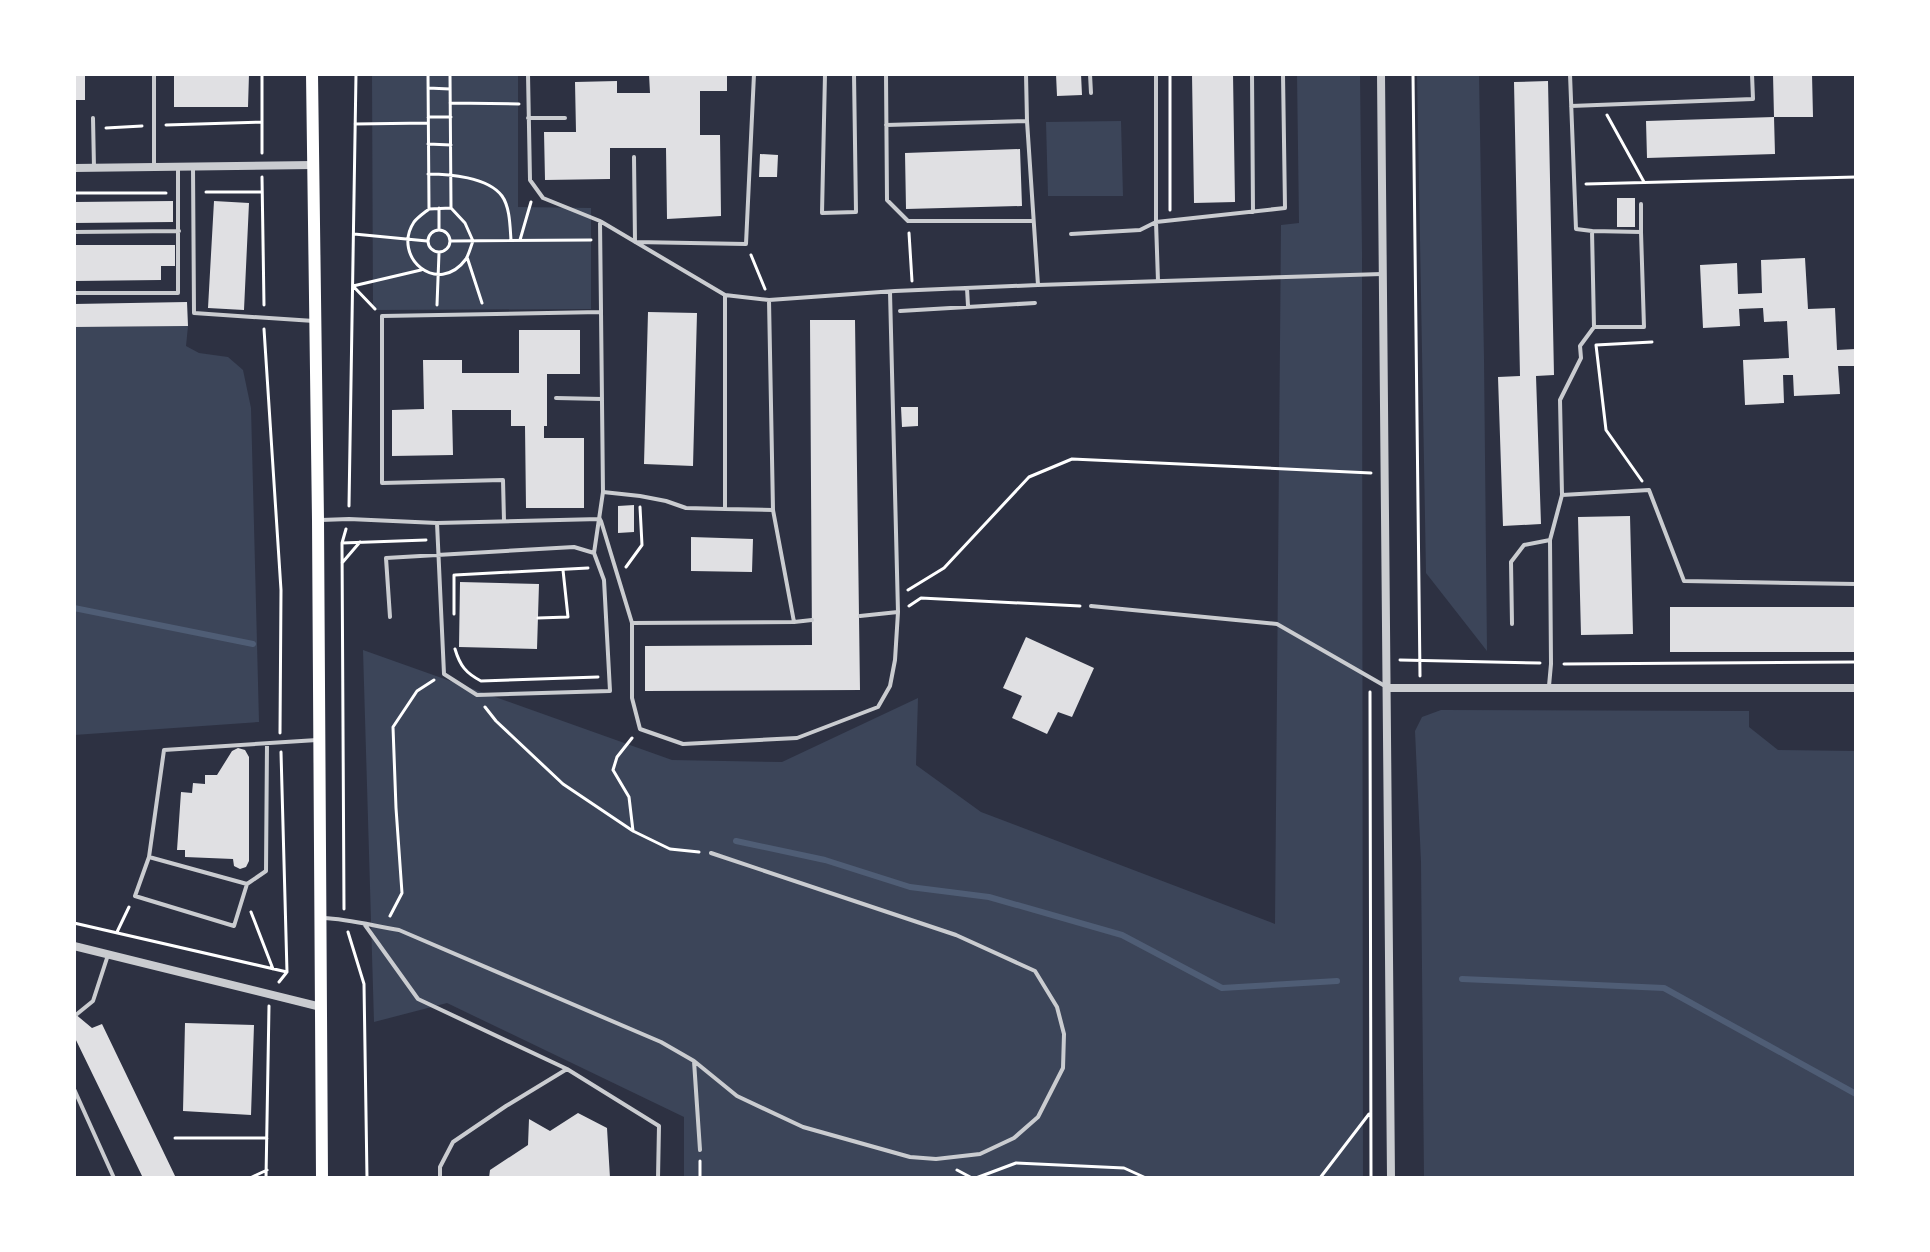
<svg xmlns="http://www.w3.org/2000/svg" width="1930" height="1252" font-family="'PT Serif',serif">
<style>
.green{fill:#3c4559}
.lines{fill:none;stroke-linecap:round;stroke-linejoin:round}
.stream{stroke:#4f5d75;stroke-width:6}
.building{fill:#e0e0e3}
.path{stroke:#fff;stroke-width:3}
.service{stroke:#caccd0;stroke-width:4}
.minor{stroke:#caccd0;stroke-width:8}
.secondary{stroke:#fff;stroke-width:12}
</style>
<rect width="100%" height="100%" fill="#2d3142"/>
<path class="green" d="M372 74H518V207L591 208V309L373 310Z
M1297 74H1360L1362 252 1363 1178H684V1117L447 1003 374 1022 363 650 672 760 782 762 918 698 916 765 981 812 1275 924 1281 225 1299 223Z
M1417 74H1479L1484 359 1487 651 1426 573Z
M1121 121 1123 196H1048L1046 122Z
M188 326 186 346 199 353 228 357 243 370 251 408 259 722 74 735V327Z
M1441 710 1749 711V727L1778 750 1856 751V1178H1424L1421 862 1415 731 1422 717Z"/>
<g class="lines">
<path class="stream" d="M74 608 253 644
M736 841 825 860 910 887 989 897 1122 935 1222 988 1337 981
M1462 979 1664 988 1856 1094"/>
</g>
<path class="building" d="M74 74H85V100H74Z
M174 74H249L248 107H174Z
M649 74H727V91H700V135H720L721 216 667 219 666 148H610V179L545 180 544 132H576L575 82 617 81V93H650Z
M1056 74H1081L1082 95 1057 96Z
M1192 74H1233L1235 202 1194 203Z
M1773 74H1812L1813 117H1774Z
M1548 81 1554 375 1536 376 1541 524 1503 526 1498 377 1520 376 1514 82Z
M1774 117 1775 154 1647 158 1646 121Z
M1020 149 1022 206 906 209 905 153Z
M760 154 778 155 777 177H759Z
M1617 198H1635V227H1617Z
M173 201V222L74 223V202Z
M214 201 249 203 244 310 208 308Z
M74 245H175V266H161V280L74 281Z
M1805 258 1808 309 1835 308 1837 350 1856 349V366H1838L1840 394 1794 396 1793 375H1783L1784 403 1745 405 1743 360 1789 358 1787 321 1764 322 1763 308 1739 309 1740 326 1703 328 1700 265 1737 263 1738 294 1762 293 1761 260Z
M187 302 188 326 74 327V304Z
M648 312 697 313 693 466 644 464Z
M810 320H855L860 690 645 691V646L812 645Z
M519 330H580V374H547V426H544V438H584V508H526L525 426H511V410H452L453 455 392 456V410L424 409 423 360H462V373H519Z
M901 407H918V426L902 427Z
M634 505V532L618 533V506Z
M1630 516 1633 634 1581 635 1578 517Z
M691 537 753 539 752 572 691 571Z
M460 582 539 584 537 649 459 647Z
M1670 607H1856V652H1670Z
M1026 637 1094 668 1072 717 1058 712 1047 734 1012 718 1022 696 1003 688Z
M238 748 245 750 249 757V861L246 867 240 869 234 866 233 859 185 857V850H177L181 792 192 793 193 783 205 784V775H217L232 751Z
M74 1013 92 1028 102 1024 176 1178H143L74 1036Z
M185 1023 254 1025 251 1115 183 1111Z
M578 1113 607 1128 610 1178H489L490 1170 528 1145 529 1119 550 1131Z"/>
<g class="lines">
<path class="path" d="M262 74V153
M428 74 429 209
M450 74 451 208
M1413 74 1420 676
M428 88 450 89
M450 103 519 104
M1607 115 1644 182
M428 117H451
M355 124 428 123
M166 125 262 122
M106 128 142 126
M428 144 451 145
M428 174C449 174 488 177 502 196 510 207 510 227 511 240
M262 177 264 305
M1586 184 1856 177
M206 192H262
M74 193H166
M451 208 465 223 473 241C471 246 469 254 466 259 438 297 391 257 414 222 418 217 424 213 429 209Z
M1170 210V74
M439 229V208
M428 241a11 11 0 1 1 22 0a11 11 0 1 1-22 0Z
M909 233 912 281
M354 234 427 241
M520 240 531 202
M451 241 591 240
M751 255 765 289
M467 257 482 303
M353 286 421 270
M353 286 375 309
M437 305 439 253
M264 329 281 590 280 733
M1596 345 1606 430 1642 481
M1596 345 1652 342
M349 506 356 74
M342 543 426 540
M342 563 360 542
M626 567 642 545 640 507
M455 575 588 568
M908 590 944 568 1029 477 1072 459 1371 473
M909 606 921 598 1080 606
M454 614V575
M538 618 568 617 563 570
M455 649C460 666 466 673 481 681L598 677
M1400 660 1540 663
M1564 664 1856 662
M1370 692 1371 1178
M485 707 496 721 563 784 633 831 670 849 699 852
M632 738 617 757 613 770 629 797 633 831
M344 909 342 543 346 529
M251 912 273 969
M390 916 402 893 396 808 393 727 417 691 434 680
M74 923 287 972
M117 932 129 907
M348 932 364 984 367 1178
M279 982 287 972 281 752
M175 1138H267
M957 1170 972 1178
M250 1178 267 1170
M266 1178 269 1006
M700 1178V1161
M976 1178 1016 1163 1124 1168 1146 1178
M1320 1178 1369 1114"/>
<path class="service" d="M154 74V165
M528 74 530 180 543 198 600 221 725 295 769 300 895 291 1038 285 1382 274
M825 74 822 213 856 212 854 74
M886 74 887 200 908 221H1033
M1026 74 1027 121 1038 285
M1090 74 1091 93
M1156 74V222L1158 281
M1252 74 1253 212
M1571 106 1753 99 1752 74
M93 118 94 168
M528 118H565
M886 125 1027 121
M634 157 635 242 746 244 754 74
M193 167 194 313 314 321
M1641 204V232
M1592 231 1641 232 1644 327H1595
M74 232 179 231
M1071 234 1140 230 1156 222 1285 208 1283 74
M967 288 968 306
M74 293H178V167
M725 295V509L773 510
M769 300 773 510 794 622
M900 311 1035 303
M556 398 602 399
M603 492 640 496 666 501 686 508 725 509
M1562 495 1649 490 1684 581 1856 584
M321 520 349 519 437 523 600 519
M504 521 503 480 382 483V316L601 312
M601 521 632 623 794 622 812 620
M594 553 603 492 600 221
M1091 606 1277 624 1385 686
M860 616 898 612
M390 617 386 558 574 547 594 553 604 580 610 691 477 695 444 674C442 623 439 573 437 523
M632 623V698L640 729 683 744 797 738 878 707 890 686 895 660 898 612 890 292
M1512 624 1511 562 1524 545 1550 540
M1549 686 1551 664 1550 540 1562 495 1560 400 1581 358 1580 346 1594 327 1592 231 1576 229 1570 74
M267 744 266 871 247 884 149 857 164 750 317 740
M149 857 135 896 234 926 247 884
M323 918C349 919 374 926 399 930L661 1042 694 1061 700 1150
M365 925 418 999 567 1069 659 1126 658 1178
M77 1014 93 1001 108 955
M694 1061 737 1096 803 1127 910 1157 936 1159 980 1154 1014 1138 1038 1117 1063 1068 1064 1034 1057 1007 1035 971 956 935 711 853
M74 1089 114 1178
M440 1178V1167L453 1142 506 1106 567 1069"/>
<path class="minor" d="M1381 74 1391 1178
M74 168 313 165
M1387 688H1856
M74 946 321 1007"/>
<path class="secondary" d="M312 74 318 520 322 1178"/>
</g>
<rect width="1930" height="1252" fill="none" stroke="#ffffff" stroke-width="152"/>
</svg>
